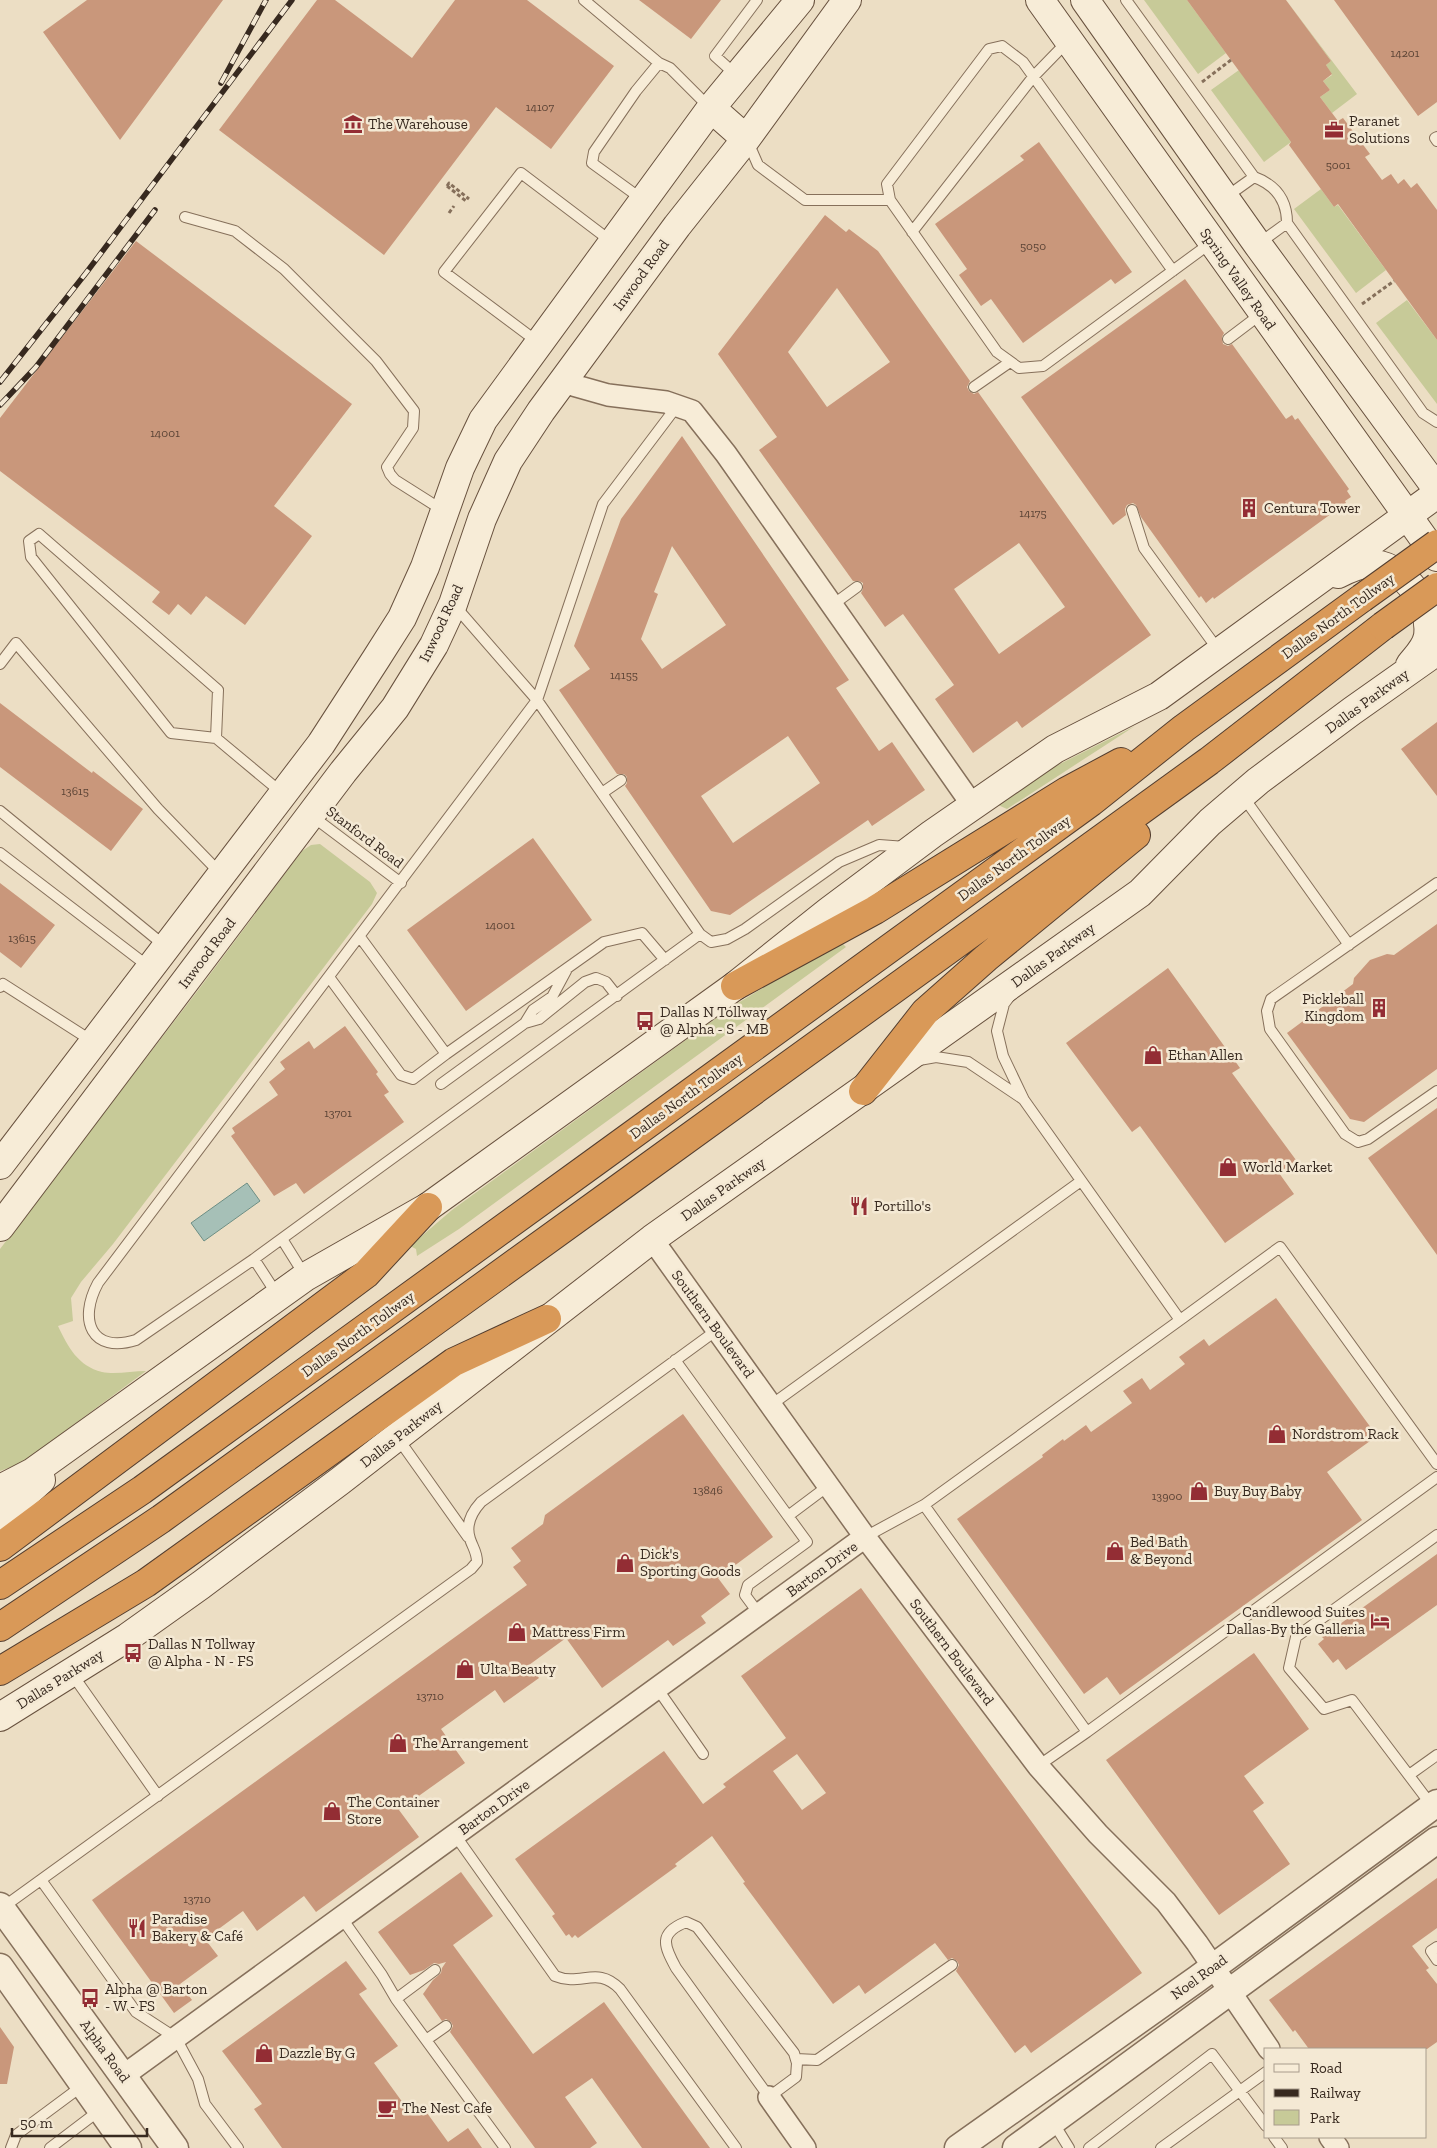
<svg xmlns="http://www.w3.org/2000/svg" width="1437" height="2148" font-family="'Zilla Slab',serif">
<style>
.green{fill:#c7ca98}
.water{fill:#a6c0b7;stroke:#6d8e84}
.building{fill:#c9977b;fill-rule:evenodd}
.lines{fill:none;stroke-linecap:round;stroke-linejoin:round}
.service-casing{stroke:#86705b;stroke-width:12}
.minor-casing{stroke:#86705b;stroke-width:24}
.tertiary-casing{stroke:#86705b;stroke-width:29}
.secondary-casing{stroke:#68513e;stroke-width:30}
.motorway-casing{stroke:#543e2f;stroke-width:30}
.path{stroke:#86705b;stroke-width:3;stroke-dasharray:4 2.5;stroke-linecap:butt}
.service{stroke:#f7ecd7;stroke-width:10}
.minor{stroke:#f7ecd7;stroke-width:21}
.tertiary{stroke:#f7ecd7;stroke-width:26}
.secondary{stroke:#f7ecd7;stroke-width:28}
.motorway{stroke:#d99958;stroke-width:28}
.rail-casing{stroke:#37291f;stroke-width:5.5}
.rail{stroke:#f4e9d4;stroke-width:4;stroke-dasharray:11;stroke-linecap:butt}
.motorway-bridge-casing{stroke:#543e2f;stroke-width:30;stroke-linecap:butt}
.motorway-bridge{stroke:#d99958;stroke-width:28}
.labels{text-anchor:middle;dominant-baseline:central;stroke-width:5;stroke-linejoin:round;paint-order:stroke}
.number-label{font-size:12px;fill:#5c4436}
.poi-label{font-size:15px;fill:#37291f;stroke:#f4e9d4;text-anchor:start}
.street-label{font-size:15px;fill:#37291f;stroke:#f4e9d4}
</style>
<rect width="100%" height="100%" fill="#ecdec4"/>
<path class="green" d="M1144 0H1187L1226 53 1198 74Z
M1286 0 1357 94 1332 113 1320 97 1330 90 1323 81 1332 75 1326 65 1331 61Z
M1239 70 1291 142 1264 162 1211 90Z
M1321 189 1334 207 1338 205 1386 270 1356 293 1294 209Z
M1407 300 1437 340V404L1376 323Z
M1135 726 1007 809 998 805 1048 770Z
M320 844 370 882 377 893 372 904 113 1244 81 1282 71 1298 73 1321 58 1326C68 1347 78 1366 102 1372 115 1375 132 1371 146 1371L22 1463 0 1471V1249L199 989 302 851 311 845Z
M840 941 846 947 459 1229 417 1256 416 1249 410 1246 452 1210 701 1029 738 1003Z"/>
<path class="water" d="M247 1183 260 1201 204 1241 191 1223Z"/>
<path class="building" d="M87 0H223L120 140 43 32Z
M317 0H335L412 58 455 0H527L614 66 551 149 496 107 384 255 219 130Z
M639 0H721L691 39Z
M1187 0H1286L1331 61 1326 65 1332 74 1323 81 1330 90 1320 97 1338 121 1343 118 1370 154 1365 157 1382 180 1391 174 1398 184 1404 179 1411 188 1417 183 1437 210V340L1338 204 1334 207 1289 145 1291 142Z
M1334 0H1437V102L1418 116Z
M1039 142 1132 272 1115 284 1111 279 1023 343 991 299 981 306 959 275 967 269 935 224 1024 160 1020 156Z
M825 215 846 232 849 229 878 251 970 381 967 387 969 391 974 394 978 392 1151 635 1022 728 1017 721 973 753 935 699 954 685 903 614 885 627 861 593 863 589V583L859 581H853L759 450 777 437 718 354ZM837 288 890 362 827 407 788 352ZM1019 543 1065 607 999 654 954 589Z
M136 241 352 404 274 506 312 536 245 625 206 596 191 615 178 604 169 615 152 602 160 592 0 471V418Z
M1185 279 1224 333 1222 337 1223 344 1228 346 1232 344 1286 419 1292 415 1295 420 1298 418 1349 489 1347 491 1351 497 1345 501 1346 503 1214 599 1213 597 1206 603 1201 596 1199 598 1141 517 1136 505 1133 503 1127 505 1125 509 1126 515 1113 525 1021 397Z
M682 436 849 680 836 688 879 751 892 742 925 790 872 826 868 820 730 915 711 911 625 786 627 783V777L624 774H617L559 690 590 669 574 646 621 519ZM672 546 726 625 662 669 641 639 658 594 654 592ZM788 736 820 783 733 843 701 796Z
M0 703 92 773 93 771 143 809 111 851 0 767Z
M1437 722V796L1401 749Z
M533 838 592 920 466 1011 407 930Z
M0 883 55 925 21 968 0 952Z
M1437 924V1069L1364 1122 1350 1119 1287 1033 1353 984 1354 978 1370 960 1387 954 1394 955Z
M1168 968 1240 1068 1232 1073 1296 1160 1279 1173 1294 1194 1225 1243 1140 1126 1132 1132 1066 1043Z
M345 1026 378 1072 376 1074 389 1092 384 1095 404 1122 304 1194 296 1183 274 1196 231 1136 235 1133 232 1128 278 1095 269 1082 285 1069 280 1062 309 1041 314 1049Z
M1437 1108V1255L1368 1158Z
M1276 1298 1377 1436 1327 1472 1362 1520 1120 1695 1107 1677 1084 1694 957 1519 1043 1457 1042 1455 1063 1439 1064 1441 1086 1425 1091 1432 1132 1403 1123 1391 1142 1378 1150 1390 1185 1364 1179 1357 1204 1339 1209 1346Z
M683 1414 773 1537 718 1578 730 1594 701 1616 706 1623 673 1646 668 1640 602 1688 566 1638 529 1665 539 1678 504 1703 495 1690 441 1729 465 1763 399 1810 419 1837 316 1912 304 1896 257 1931 243 1911 205 1939 218 1956 180 1984 192 2000 174 2013 92 1900 527 1585 513 1567 521 1561 511 1548 543 1524 545 1515Z
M1437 1554V1605L1346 1670 1338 1659 1333 1663 1318 1644 1324 1639 1322 1637Z
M861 1588 1142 1973 1031 2053 1025 2045 1015 2053 956 1971 959 1965 957 1961 952 1958 948 1960 935 1943 865 1994 859 1985 833 2004 743 1883 745 1882 712 1836 675 1864 677 1866 578 1938 575 1935 572 1938 569 1934 566 1936 552 1916 555 1914 515 1859 664 1751 703 1804 726 1787 723 1784 786 1738 741 1676ZM797 1754 826 1793 802 1810 773 1771Z
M1254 1653 1309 1729 1244 1776 1264 1803 1253 1811 1290 1864 1219 1915 1106 1760Z
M461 1872 493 1916 453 1945 533 2054 604 2002 710 2148H642L592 2078 565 2097 597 2143 590 2148H535L450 2032 453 2026 451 2022 446 2019 442 2021 423 1994 433 1980 441 1973 442 1968 446 1962 439 1964 434 1963 424 1970 410 1975 378 1932Z
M1437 1878V1928L1412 1946 1429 1968 1426 1970 1437 1984V2042L1427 2049H1309L1295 2030 1293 2032 1269 2000Z
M346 1961 367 1989 359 1994 398 2046 374 2063 411 2114 422 2106 448 2142 468 2128 482 2148H282L254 2109 262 2104 222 2051Z
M0 2027 14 2047 7 2084H0Z"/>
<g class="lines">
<g class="service-casing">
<path id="service" d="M584 0 659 63
M1126 0 1254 177C1276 185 1287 200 1287 223L1423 413 1437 422
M736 75 715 56 757 0
M1437 137 1435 138 1437 141
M748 142 758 165 805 200H890
M1226 197 1254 177
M643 200 592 163 594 152 636 91 659 63 670 68 710 108
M185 217 235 231 284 269 376 361 414 411 413 428 387 467 390 474 395 480 444 511
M912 232 1033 77 1068 41
M1258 244 1287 223
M1173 271 1023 62 1002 46 989 49 887 184 890 200 997 352 1019 368 1043 366 1212 242
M1228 339 1261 314
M539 343 444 272 521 173 612 242
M974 387 1010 362
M1132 510 1144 548 1219 651
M455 606 537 700
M831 606 857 587
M0 664 16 643 158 809 220 873
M537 700 700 934 254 1259 136 1340C91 1354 78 1320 98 1283Z
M537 700 603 504 677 406
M216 738 218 690 39 534 29 541 31 557 171 733 216 738 282 793
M602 793 621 780
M1242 795 1349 945
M0 811 165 946
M312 816 401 883
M0 853 149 967
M1437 883 1271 999 1267 1011 1270 1029 1345 1134 1358 1142 1368 1139 1437 1091
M700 934 711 942 727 939 745 929 839 862 879 845 906 847
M360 937 446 1054 604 942 642 933 665 960
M566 971 552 997 533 1010 525 1023 539 1019 585 982 596 978 606 982 617 996
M329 977 401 1075 413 1079 446 1054
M0 987 3 984 92 1041
M919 1060 936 1057 968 1062 1023 1099
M441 1084 525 1023
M282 1239 305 1276
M254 1259 278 1296
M1180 1320 1280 1247 1437 1464
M675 1360 788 1516 828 1486
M771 1405 1081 1181
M397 1437 468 1537
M924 1505 1087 1732
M865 1537 924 1505 1180 1320 1024 1100 1003 1056 997 1031 1004 1004 1010 996
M759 1614 745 1595 748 1585 807 1542 788 1516
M72 1674 158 1796
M657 1688 703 1754
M1038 1766 1087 1732 1437 1477
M1409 1775 1437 1755
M1432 1806 1352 1700 1324 1709 1289 1668 1296 1637 1437 1535
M455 1835 555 1976C581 1987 597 1965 620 1989L736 2148
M41 1880 136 2012 176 2038 198 2079 205 2104 238 2148
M2 1908 471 1569 477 1562C477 1552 473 1548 470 1539 465 1525 472 1512 481 1502L717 1330
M341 1917 382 1975 396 1999 505 2148
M686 1922 697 1927 794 2053 797 2063 796 2077 769 2097 676 1968C664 1946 658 1933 686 1922Z
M1437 1947 1431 1951 1437 1960
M396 1999 435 1970
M426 2040 446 2026
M796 2059 817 2060 952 1965
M1053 2122 1069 2148
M1274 2137 1282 2148
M11 2148 16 2135 82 2086
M50 2148 100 2110
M1089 2148 1212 2054 1266 2126
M1161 2148 1266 2072"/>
</g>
<g class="minor-casing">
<path id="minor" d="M562 382 608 395 666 402 692 411 726 454 973 806
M652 1239 865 1537 1038 1766 1098 1834 1166 1902 1197 1943 1269 2049
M123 2076 865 1537
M769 2097 805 2148
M1330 2137 1338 2148"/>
</g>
<g class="tertiary-casing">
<path id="tertiary" d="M0 1906 175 2148
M0 1967 128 2148
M958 2148 1197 1979 1437 1803
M1016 2148 1437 1840"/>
</g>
<g class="secondary-casing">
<path id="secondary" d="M1040 0 1437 557
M1085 0 1258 245 1437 489
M711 108 746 139
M1338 574C1348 569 1364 562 1375 564 1405 568 1432 605 1428 636 1426 648 1417 656 1410 665
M0 1165 321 744 376 659 402 618 425 567 460 468 483 420 711 108 800 0
M0 1227 343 772 395 708 434 645 453 604 482 519 508 461 541 411 677 226 746 139 847 0
M0 1489 33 1472 305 1277 428 1207 735 986 829 911 932 834 1055 749 1159 696 1437 494
M0 1517 41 1480
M0 1717 128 1637 201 1585 340 1481 652 1239 1140 893 1210 822 1258 781 1352 711 1437 651"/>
</g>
<g class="motorway-casing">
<path id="motorway" d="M735 986 875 910 1067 791 1121 762
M863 1091 925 1012 986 958 1136 835
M0 1547 366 1274 428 1207
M0 1585 142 1490 595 1162 1091 802 1184 728 1362 598
M0 1627 161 1519 615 1191 1209 761 1383 626
M0 1671 146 1583 454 1362 547 1319"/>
</g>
<path class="path" d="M1202 82 1231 60
M447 186 449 183 469 199
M447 186 466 201 465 202
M449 213 454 206
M1362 304 1394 281"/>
<use href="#service" class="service"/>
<use href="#minor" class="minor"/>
<use href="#tertiary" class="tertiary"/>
<use href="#secondary" class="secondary"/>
<use href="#motorway" class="motorway"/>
<g class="rail-casing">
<path id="rail" d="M221 83 266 0
M0 382 86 273 292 0
M0 405 36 367 155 210"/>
</g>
<use href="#rail" class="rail"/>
<g class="motorway-bridge-casing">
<path id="motorway-bridge" d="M1362 598 1437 544
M1383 626 1437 587"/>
</g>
<use href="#motorway-bridge" class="motorway-bridge"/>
</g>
<defs>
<g id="museum-bare" transform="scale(1.5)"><path d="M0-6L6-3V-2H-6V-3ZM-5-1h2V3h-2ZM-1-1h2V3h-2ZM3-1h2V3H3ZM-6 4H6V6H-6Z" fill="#932d34" stroke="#f4e9d4" stroke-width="2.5" paint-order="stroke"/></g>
<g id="office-bare" transform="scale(1.5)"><path d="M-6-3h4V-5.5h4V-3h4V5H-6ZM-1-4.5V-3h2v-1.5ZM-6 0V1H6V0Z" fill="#932d34" stroke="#f4e9d4" stroke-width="2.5" paint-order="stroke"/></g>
<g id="building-bare" transform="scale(1.5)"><path d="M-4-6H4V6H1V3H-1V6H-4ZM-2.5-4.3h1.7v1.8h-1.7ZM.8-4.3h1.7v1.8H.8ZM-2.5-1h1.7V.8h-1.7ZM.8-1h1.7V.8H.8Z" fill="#932d34" stroke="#f4e9d4" stroke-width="2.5" paint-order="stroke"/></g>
<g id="bus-bare" transform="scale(1.5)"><path d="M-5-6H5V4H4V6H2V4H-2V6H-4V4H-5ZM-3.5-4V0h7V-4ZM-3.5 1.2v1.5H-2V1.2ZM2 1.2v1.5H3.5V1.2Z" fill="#932d34" stroke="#f4e9d4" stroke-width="2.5" paint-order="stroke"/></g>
<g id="shop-bare" transform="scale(1.5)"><path d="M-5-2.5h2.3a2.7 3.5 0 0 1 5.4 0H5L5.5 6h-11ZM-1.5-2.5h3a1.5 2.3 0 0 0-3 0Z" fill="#932d34" stroke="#f4e9d4" stroke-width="2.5" paint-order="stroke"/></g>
<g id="restaurant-bare" transform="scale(1.5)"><path d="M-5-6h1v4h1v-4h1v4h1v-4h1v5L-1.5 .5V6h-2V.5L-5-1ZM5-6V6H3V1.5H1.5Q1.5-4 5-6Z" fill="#932d34" stroke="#f4e9d4" stroke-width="2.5" paint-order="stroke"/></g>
<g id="hotel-bare" transform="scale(1.5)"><path d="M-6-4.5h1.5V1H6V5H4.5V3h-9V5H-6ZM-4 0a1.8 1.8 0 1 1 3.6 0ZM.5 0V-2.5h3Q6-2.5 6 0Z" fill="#932d34" stroke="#f4e9d4" stroke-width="2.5" paint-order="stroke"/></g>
<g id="cafe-bare" transform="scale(1.5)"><path d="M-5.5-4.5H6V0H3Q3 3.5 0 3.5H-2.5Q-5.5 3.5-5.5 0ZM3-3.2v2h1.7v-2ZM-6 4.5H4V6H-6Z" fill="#932d34" stroke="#f4e9d4" stroke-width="2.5" paint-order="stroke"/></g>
</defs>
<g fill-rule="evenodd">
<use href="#museum-bare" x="353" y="124"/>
<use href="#office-bare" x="1334" y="130"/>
<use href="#building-bare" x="1249" y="508"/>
<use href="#building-bare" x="1379" y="1008"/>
<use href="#bus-bare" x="645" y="1021"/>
<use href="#shop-bare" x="1153" y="1055"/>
<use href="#shop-bare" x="1228" y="1167"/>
<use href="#restaurant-bare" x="859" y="1206"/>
<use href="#shop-bare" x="1277" y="1434"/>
<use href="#shop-bare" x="1199" y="1491"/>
<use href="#shop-bare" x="1115" y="1551"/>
<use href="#shop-bare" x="625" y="1563"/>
<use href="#hotel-bare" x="1380" y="1621"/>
<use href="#shop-bare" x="517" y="1632"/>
<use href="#bus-bare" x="133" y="1653"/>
<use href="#shop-bare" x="465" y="1669"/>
<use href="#shop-bare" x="398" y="1743"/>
<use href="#shop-bare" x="332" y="1811"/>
<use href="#restaurant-bare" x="137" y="1928"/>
<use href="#bus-bare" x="90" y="1998"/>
<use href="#shop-bare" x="264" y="2053"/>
<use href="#cafe-bare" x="387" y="2108"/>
</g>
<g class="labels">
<g class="number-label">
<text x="1405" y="53">14201</text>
<text x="540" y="107">14107</text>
<text x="1338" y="165">5001</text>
<text x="1033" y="246">5050</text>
<text x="165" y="433">14001</text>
<text x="1033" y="513">14175</text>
<text x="624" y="675">14155</text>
<text x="75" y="791">13615</text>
<text x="500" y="925">14001</text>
<text x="22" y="938">13615</text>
<text x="338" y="1113">13701</text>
<text x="708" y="1490">13846</text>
<text x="1167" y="1496">13900</text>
<text x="430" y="1696">13710</text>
<text x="197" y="1899">13710</text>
</g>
<g class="poi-label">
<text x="1349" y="121">Paranet<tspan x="1349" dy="17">Solutions</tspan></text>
<text x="368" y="124">The Warehouse</text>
<text x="1264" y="508">Centura Tower</text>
<text x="1364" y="999" text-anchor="end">Pickleball<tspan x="1364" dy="17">Kingdom</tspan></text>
<text x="660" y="1012">Dallas N Tollway<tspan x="660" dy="17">@ Alpha - S - MB</tspan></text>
<text x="1168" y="1055">Ethan Allen</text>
<text x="1243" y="1167">World Market</text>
<text x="874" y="1206">Portillo's</text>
<text x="1292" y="1434">Nordstrom Rack</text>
<text x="1214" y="1491">Buy Buy Baby</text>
<text x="1130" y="1542">Bed Bath<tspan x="1130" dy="17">&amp; Beyond</tspan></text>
<text x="640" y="1554">Dick's<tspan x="640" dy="17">Sporting Goods</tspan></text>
<text x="1365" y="1612" text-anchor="end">Candlewood Suites<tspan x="1365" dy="17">Dallas-By the Galleria</tspan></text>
<text x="532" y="1632">Mattress Firm</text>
<text x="148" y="1644">Dallas N Tollway<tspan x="148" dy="17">@ Alpha - N - FS</tspan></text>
<text x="480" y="1669">Ulta Beauty</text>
<text x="413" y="1743">The Arrangement</text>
<text x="347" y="1802">The Container<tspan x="347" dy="17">Store</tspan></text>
<text x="152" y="1919">Paradise<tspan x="152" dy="17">Bakery &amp; Café</tspan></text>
<text x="105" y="1989">Alpha @ Barton<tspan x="105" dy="17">- W - FS</tspan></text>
<text x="279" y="2053">Dazzle By G</text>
<text x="402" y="2108">The Nest Cafe</text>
</g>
<g class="street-label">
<text transform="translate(641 275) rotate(-54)">Inwood Road</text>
<text transform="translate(1238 279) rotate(55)">Spring Valley Road</text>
<text transform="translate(1338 616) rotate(-36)">Dallas North Tollway</text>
<text transform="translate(441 623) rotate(-65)">Inwood Road</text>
<text transform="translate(1367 701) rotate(-36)">Dallas Parkway</text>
<text transform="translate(365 837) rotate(37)">Stanford Road</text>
<text transform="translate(1014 858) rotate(-36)">Dallas North Tollway</text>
<text transform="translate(207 953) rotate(-53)">Inwood Road</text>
<text transform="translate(1053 955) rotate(-36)">Dallas Parkway</text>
<text transform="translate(686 1096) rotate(-36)">Dallas North Tollway</text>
<text transform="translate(723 1189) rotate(-35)">Dallas Parkway</text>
<text transform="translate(713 1324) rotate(54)">Southern Boulevard</text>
<text transform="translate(358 1334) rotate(-36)">Dallas North Tollway</text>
<text transform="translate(401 1434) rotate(-38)">Dallas Parkway</text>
<text transform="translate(822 1569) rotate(-36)">Barton Drive</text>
<text transform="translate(952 1652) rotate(53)">Southern Boulevard</text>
<text transform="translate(60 1679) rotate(-32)">Dallas Parkway</text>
<text transform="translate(494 1807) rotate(-36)">Barton Drive</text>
<text transform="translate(1199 1977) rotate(-36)">Noel Road</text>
<text transform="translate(105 2051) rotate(54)">Alpha Road</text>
</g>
</g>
<rect x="1264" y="2048" width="162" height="90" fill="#f4e9d4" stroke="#a89c8c"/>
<rect x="1274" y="2064" width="25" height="8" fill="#f7ecd7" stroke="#a89c8c"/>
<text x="1310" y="2073" font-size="15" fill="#37291f">Road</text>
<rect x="1274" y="2089" width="25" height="8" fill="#37291f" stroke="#a89c8c"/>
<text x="1310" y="2098" font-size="15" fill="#37291f">Railway</text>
<rect x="1274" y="2110" width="25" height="15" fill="#c7ca98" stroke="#a89c8c"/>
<text x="1310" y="2123" font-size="15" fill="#37291f">Park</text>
<path d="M12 2128v8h135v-8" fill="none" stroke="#37291f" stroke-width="2.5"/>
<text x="20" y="2128" font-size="15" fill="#37291f" stroke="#f4e9d4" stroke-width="4" paint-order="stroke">50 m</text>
</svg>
